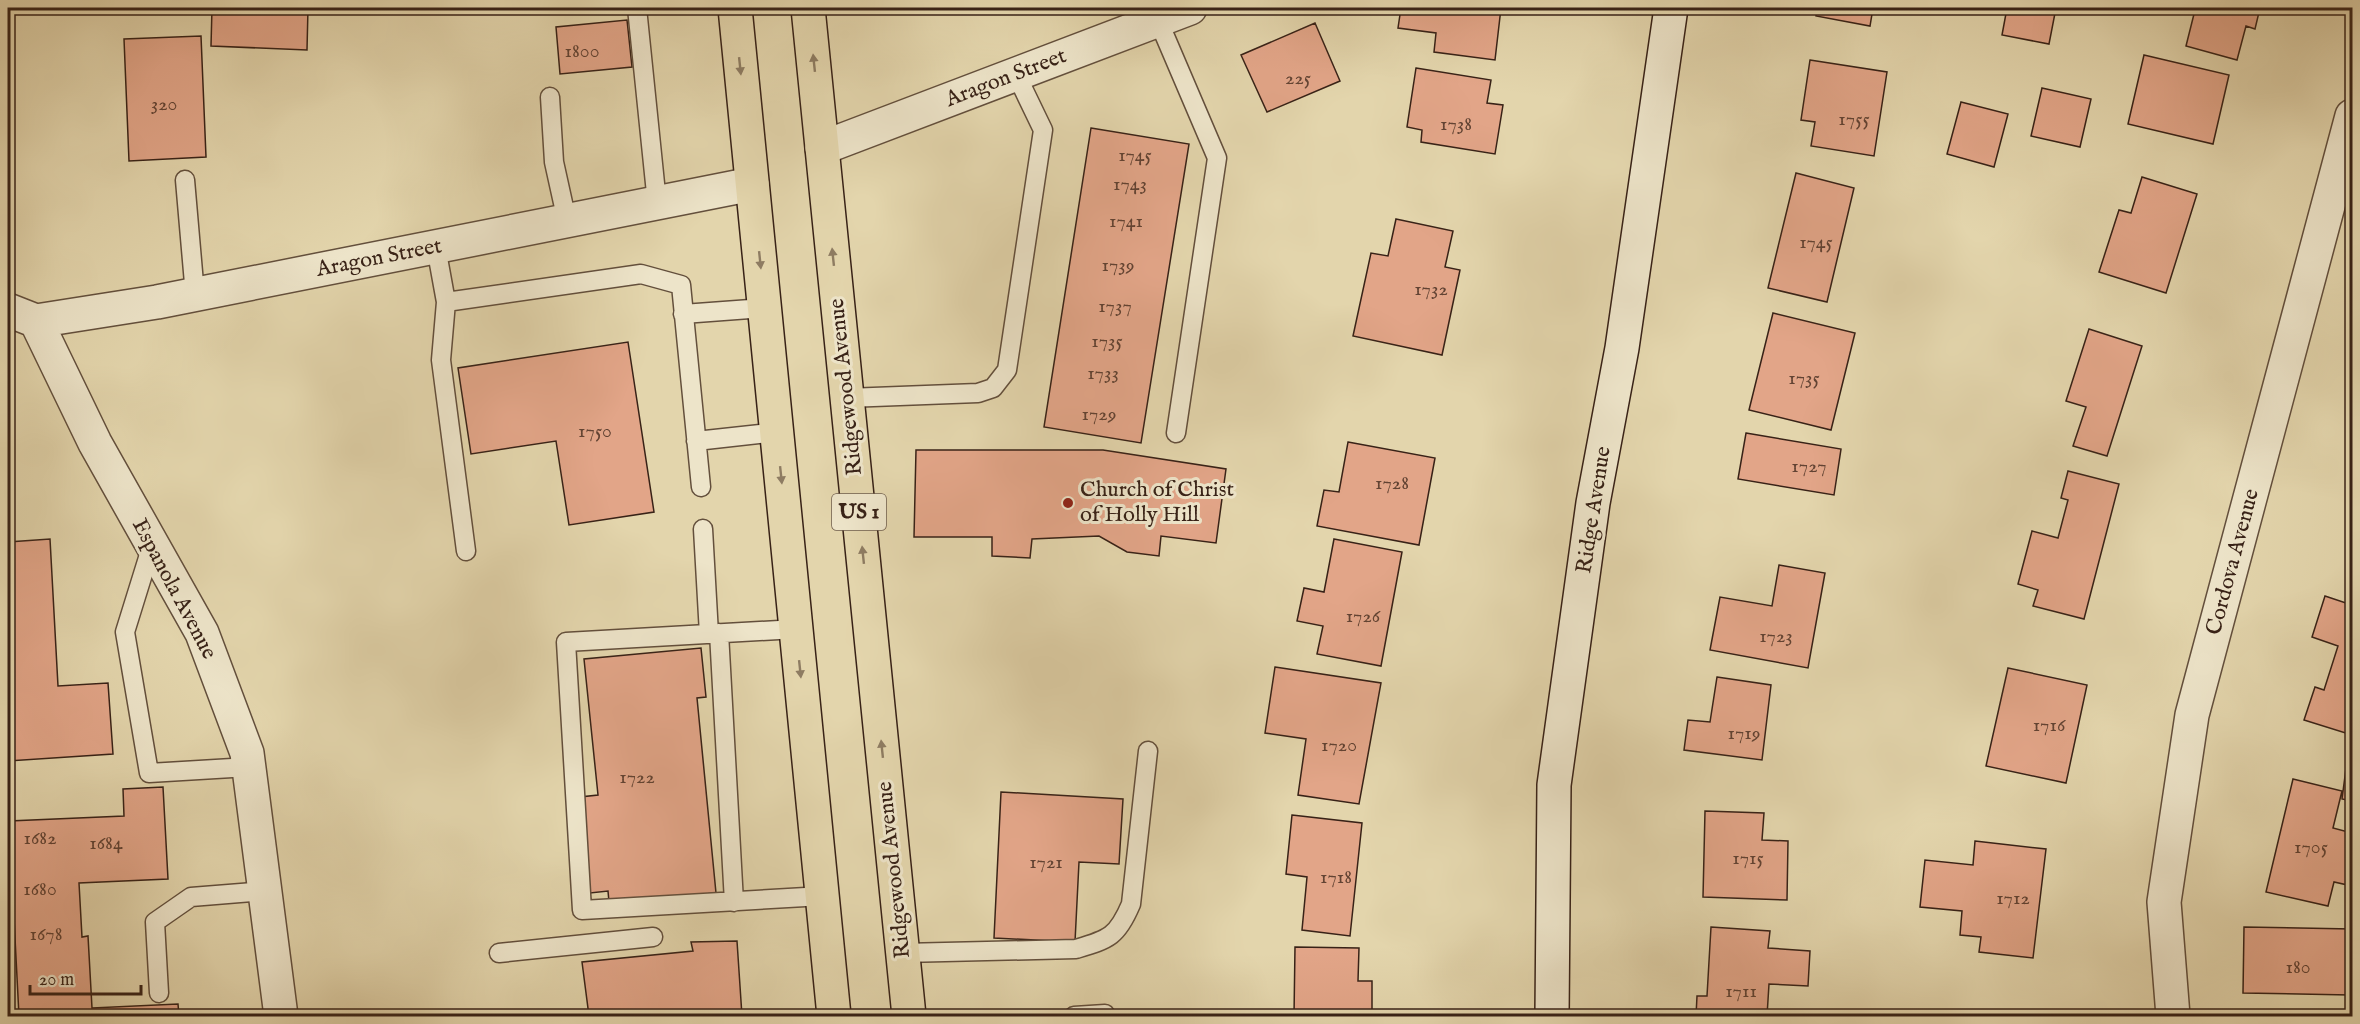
<svg xmlns="http://www.w3.org/2000/svg" width="2360" height="1024" font-family="'IM FELL English',serif">
<style>
.building{fill:#e2a588;stroke:#382217;stroke-width:1.5}
.lines{fill:none;stroke-linecap:round;stroke-linejoin:round}
.lane-casing{stroke:#634f3c;stroke-width:21}
.street-casing{stroke:#634f3c;stroke-width:36}
.secondary-casing{stroke:#382217;stroke-width:36}
.primary-casing{stroke:#382217;stroke-width:36}
.lane{stroke:#ede4c9;stroke-width:18}
.street{stroke:#ede4c9;stroke-width:33}
.secondary{stroke:#ede4c9;stroke-width:33}
.primary{stroke:#e3d5ac;stroke-width:33}
.oneway{fill:#8e7c62}
.poi-dot{fill:#8f2418;stroke:#ede4c9;stroke-width:2}
.labels{text-anchor:middle;dominant-baseline:central;stroke-width:6;stroke-linejoin:round;paint-order:stroke}
.number-label{font-size:20px;fill:#624333}
.shield{fill:#ede4c9;stroke:#6e5c4c;stroke-width:1.5}
.shield-label{font-size:21px;font-weight:bold;fill:#382217}
.street-label{font-size:22px;fill:#382217;stroke:#ede4c9}
.poi-label{font-size:22px;fill:#382217;stroke:#ede4c9;text-anchor:start}
</style>
<rect width="100%" height="100%" fill="#e3d5ac"/>
<filter id="stains"><feTurbulence type="fractalNoise" baseFrequency=".00333" numOctaves="4"/><feColorMatrix values="0 0 0 0 .2 0 0 0 0 .09 0 0 0 0 .02 0 0 0 .5 -.17"/></filter>
<radialGradient id="worn" r=".72"><stop offset=".6" stop-color="#630" stop-opacity="0"/><stop offset="1" stop-color="#630" stop-opacity=".3"/></radialGradient>
<path class="building" d="M212 8H308L307 50 211 46Z
M1401 8H1501L1495 60 1434 52 1436 33 1398 28Z
M1817 8H1873L1870 26 1816 16Z
M2007 8H2056L2049 44 2002 35Z
M2171 8H2260L2255 29 2246 26 2237 60 2186 46 2194 14Z
M627 20 632 67 560 74 556 27Z
M1315 23 1340 81 1267 112 1241 55Z
M201 36 206 157 129 161 124 39Z
M2144 55 2229 75 2213 144 2128 124Z
M1810 60 1887 72 1874 156 1811 146 1815 122 1801 120Z
M1416 68 1491 80 1487 103 1503 105 1495 154 1421 142 1422 130 1407 127Z
M2042 88 2091 99 2080 147 2031 136Z
M1961 102 2008 114 1994 167 1947 154Z
M1091 128 1189 144 1141 443 1044 427Z
M1796 173 1854 188 1827 302 1768 288Z
M2142 177 2197 194 2166 293 2099 272 2119 210 2131 213Z
M1396 219 1453 231 1445 267 1460 270 1442 355 1353 336 1371 253 1388 256Z
M1773 313 1855 333 1831 430 1749 410Z
M2089 329 2142 346 2107 456 2073 446 2086 407 2066 401Z
M628 342 654 512 569 525 556 441 471 454 458 368Z
M1746 433 1841 449 1834 495 1738 479Z
M1348 442 1435 458 1419 545 1317 526 1324 490 1339 492Z
M916 450H1103L1226 469 1216 543 1161 536 1159 556 1127 552 1099 536 1032 539 1030 558 992 556V537H914Z
M2068 471 2119 484 2084 619 2033 606 2038 590 2018 584 2032 531 2058 538 2068 500 2061 498Z
M50 539 58 686 108 683 113 754 8 761V542Z
M1334 539 1402 552 1381 666 1317 654 1323 626 1297 621 1304 588 1324 592Z
M2352 560V580L2347 578Z
M1779 565 1825 573 1808 668 1710 650 1720 597 1772 606Z
M2325 596 2352 605V735L2304 720 2315 687 2324 690 2338 646 2312 637Z
M701 648 706 697 697 698 716 893 609 902 608 891 590 893 580 797 598 795 584 659Z
M1275 667 1381 683 1359 804 1298 795 1306 739 1265 733Z
M2008 668 2087 685 2066 783 1986 766Z
M1717 677 1771 685 1762 760 1684 750 1688 720 1710 722Z
M2347 761 2352 762V801L2342 799Z
M2293 779 2342 791 2333 828 2352 833V886L2334 882 2328 906 2266 892Z
M163 787 168 879 79 883 82 937 88 936 92 1008 178 1004 179 1016H19L9 821 124 816 123 789Z
M1001 792 1123 799 1119 864 1079 862 1075 942 994 938Z
M1705 811 1764 813 1762 840 1788 841 1787 900 1703 897Z
M1292 815 1362 823 1350 936 1302 930 1307 877 1286 874Z
M1975 841 2046 849 2033 958 1979 952 1981 937 1960 935 1962 911 1920 907 1925 860 1973 865Z
M1711 927 1770 931 1768 948 1810 951 1808 986 1769 984 1767 1016H1696L1697 996H1707Z
M2244 927 2352 929 2350 995 2243 993Z
M737 941 742 1016H589L582 962 693 951 691 942Z
M1295 947 1359 948 1358 981H1372V1016H1294Z"/>
<g class="lines">
<g class="lane-casing">
<path id="lane" d="M637 8 657 203
M1158 20 1217 158 1176 433
M550 97 554 162 567 221
M185 180 195 295
M436 247 446 302 441 360 466 551
M446 302 641 274 681 285 701 487
M683 314 764 308
M847 398 978 393 993 388 1007 370 1043 130 1016 74
M696 441 777 432
M703 529 709 634
M152 545 125 632 149 773 249 767
M796 629 566 642 582 910 823 896
M719 633 734 902
M499 953 653 937
M903 953 1076 949C1109 939 1117 937 1131 904L1148 751
M159 993 155 922 191 897 265 891
M1074 1016 1105 1014"/>
</g>
<g class="street-casing">
<path id="street" d="M822 148 1190 8
M8 310 36 321 157 302 752 184
M36 321 95 443 202 633 247 753 281 1016
M2173 1016 2164 902 2192 715 2352 116"/>
</g>
<g class="secondary-casing">
<path id="secondary" d="M1552 1016 1554 785 1593 503 1622 348 1671 8"/>
</g>
<g class="primary-casing">
<path id="primary" d="M735 8 834 1016
M808 8 909 1016"/>
</g>
<use href="#lane" class="lane"/>
<use href="#street" class="street"/>
<use href="#secondary" class="secondary"/>
<use href="#primary" class="primary"/>
</g>
<defs><path id="oneway-solid" d="M-6-.8H1V-3.2L6.5 0L1 3.2V.8H-6Z" transform="scale(1.5)"/></defs>
<g class="oneway">
<use href="#oneway-solid" transform="translate(814 63) rotate(-96)"/>
<use href="#oneway-solid" transform="translate(740 66) rotate(84)"/>
<use href="#oneway-solid" transform="translate(833 257) rotate(-96)"/>
<use href="#oneway-solid" transform="translate(760 260) rotate(84)"/>
<use href="#oneway-solid" transform="translate(781 475) rotate(84)"/>
<use href="#oneway-solid" transform="translate(863 555) rotate(-96)"/>
<use href="#oneway-solid" transform="translate(800 669) rotate(84)"/>
<use href="#oneway-solid" transform="translate(882 749) rotate(-96)"/>
</g>
<circle class="poi-dot" cx="1068" cy="503" r="6"/>
<g class="labels">
<g class="number-label">
<text x="582" y="51">1800</text>
<text x="1298" y="78">225</text>
<text x="164" y="104">320</text>
<text x="1854" y="119">1755</text>
<text x="1456" y="124">1738</text>
<text x="1135" y="155">1745</text>
<text x="1130" y="184">1743</text>
<text x="1126" y="221">1741</text>
<text x="1816" y="242">1745</text>
<text x="1118" y="265">1739</text>
<text x="1431" y="289">1732</text>
<text x="1115" y="306">1737</text>
<text x="1107" y="341">1735</text>
<text x="1103" y="373">1733</text>
<text x="1804" y="378">1735</text>
<text x="1099" y="414">1729</text>
<text x="595" y="431">1750</text>
<text x="1809" y="466">1727</text>
<text x="1392" y="483">1728</text>
<text x="1363" y="616">1726</text>
<text x="1776" y="636">1723</text>
<text x="2049" y="725">1716</text>
<text x="1744" y="733">1719</text>
<text x="1339" y="745">1720</text>
<text x="637" y="777">1722</text>
<text x="40" y="838">1682</text>
<text x="106" y="843">1684</text>
<text x="2311" y="847">1705</text>
<text x="1748" y="858">1715</text>
<text x="1046" y="862">1721</text>
<text x="1336" y="877">1718</text>
<text x="40" y="889">1680</text>
<text x="2013" y="898">1712</text>
<text x="46" y="934">1678</text>
<text x="2298" y="967">180</text>
<text x="1741" y="991">1711</text>
</g>
<rect class="shield" x="832" y="494" width="54" height="36" rx="4.5"/>
<g class="shield-label">
<text x="859" y="512">US 1</text>
</g>
<g class="street-label">
<text transform="translate(1006 78) rotate(-21)">Aragon Street</text>
<text transform="translate(379 258) rotate(-11)">Aragon Street</text>
<text transform="translate(846 387) rotate(-96)">Ridgewood Avenue</text>
<text transform="translate(1594 510) rotate(-81)">Ridge Avenue</text>
<text transform="translate(2233 562) rotate(-75)">Cordova Avenue</text>
<text transform="translate(174 589) rotate(62)">Espanola Avenue</text>
<text transform="translate(894 870) rotate(-96)">Ridgewood Avenue</text>
</g>
<g class="poi-label">
<text x="1080" y="490">Church of Christ<tspan x="1080" dy="25">of Holly Hill</tspan></text>
</g>
</g>
<rect width="2360" height="1024" fill="none" stroke="#e3d5ac" stroke-width="30"/>
<rect x="9" y="9" width="2342" height="1006" fill="none" stroke="#382217" stroke-width="3"/>
<rect x="15" y="15" width="2330" height="994" fill="none" stroke="#382217" stroke-width="1.5"/>
<path d="M30 985v9h111v-9" fill="none" stroke="#382217" stroke-width="3"/>
<text x="39" y="985" font-size="18" fill="#382217" stroke="#ede4c9" stroke-width="4.5" paint-order="stroke">20 m</text>
<rect width="100%" height="100%" filter="url(#stains)"/>
<rect width="100%" height="100%" fill="url(#worn)"/>
</svg>
